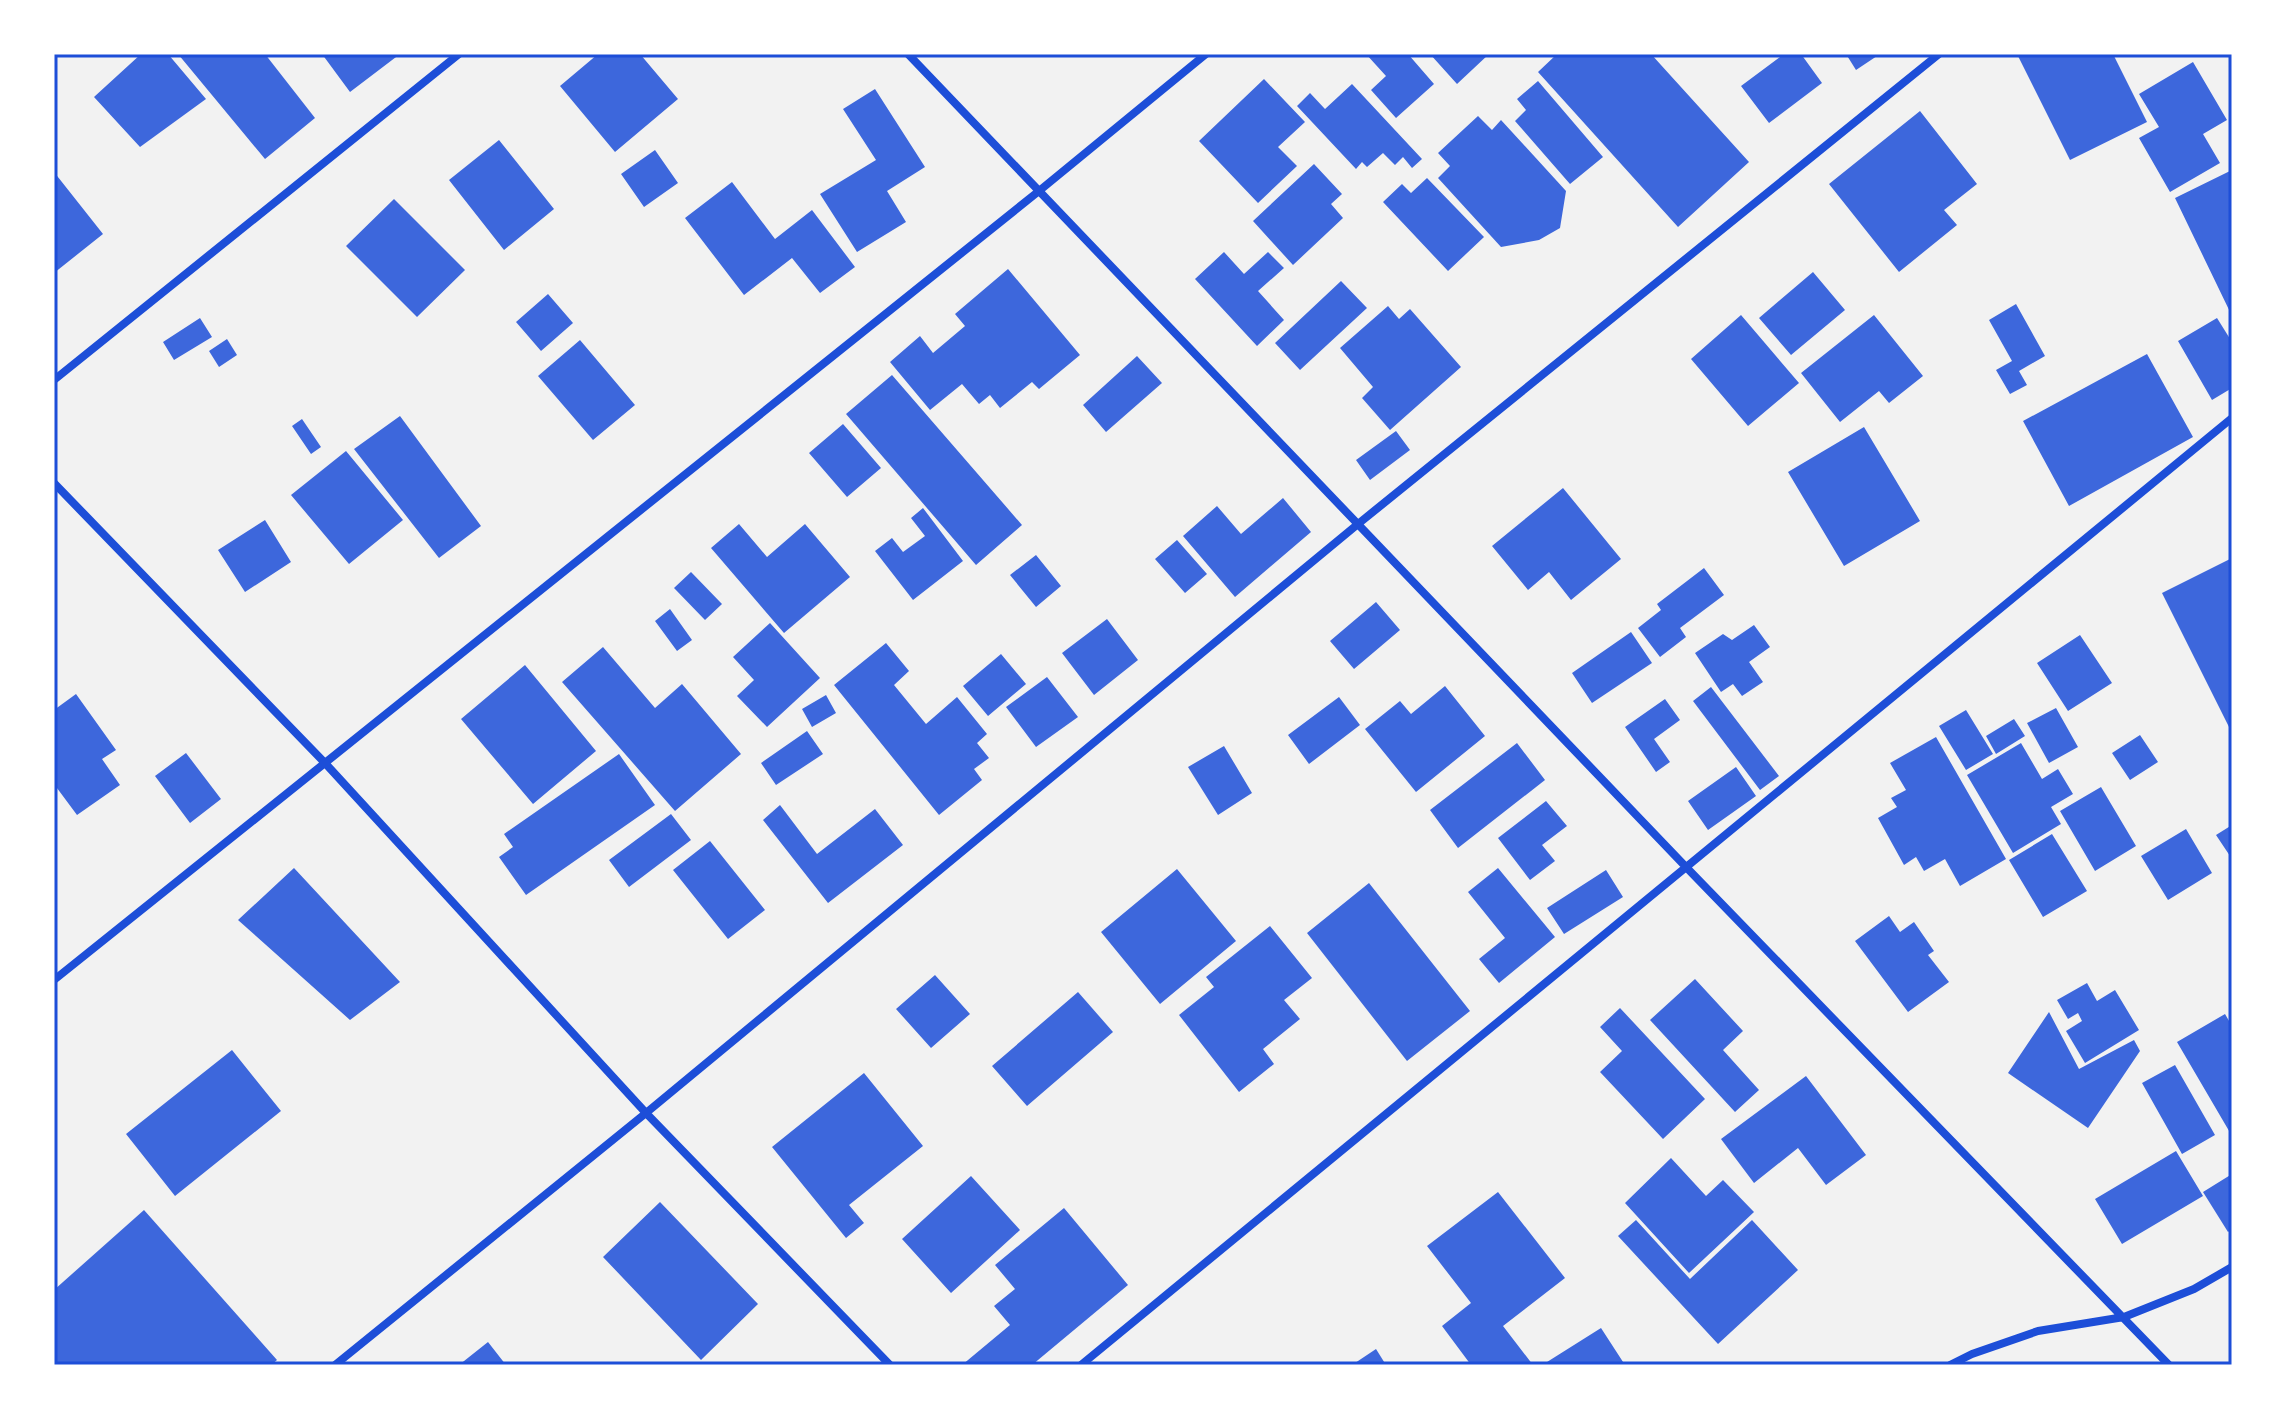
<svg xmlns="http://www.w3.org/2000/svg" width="2286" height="1419" font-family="Georgia,serif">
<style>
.building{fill:#3d67dc}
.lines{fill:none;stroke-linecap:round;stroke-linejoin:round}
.minor{stroke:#1d4ed8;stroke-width:8}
.neatline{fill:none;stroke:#1d4ed8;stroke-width:3}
</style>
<rect width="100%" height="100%" fill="#f2f2f2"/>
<path class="building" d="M141 54H168L206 99 140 147 94 97Z
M178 54H265L315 118 265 159Z
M322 54H400L350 92Z
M598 54H640L678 99 615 152 560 86Z
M1366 54H1408L1434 84 1396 118 1371 90 1386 76Z
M1430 54H1489L1457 84Z
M1557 54H1651L1749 162 1678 227 1538 72Z
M1784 54H1801L1822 83 1769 123 1741 86Z
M1846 54H1880L1856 70Z
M2017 54H2113L2147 122 2070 160Z
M2193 62 2227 120 2203 134 2220 163 2170 192 2139 138 2159 127 2139 94Z
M1264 79 1305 122 1278 147 1297 166 1258 203 1199 141Z
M1538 81 1603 157 1570 184 1515 121 1526 110 1517 99Z
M1352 84 1422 159 1412 168 1403 157 1395 165 1383 153 1367 167 1362 162 1356 169 1297 106 1310 93 1325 109Z
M875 89 925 167 887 191 906 222 857 252 820 194 876 160 843 109Z
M1920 111 1977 184 1944 210 1957 225 1899 272 1829 184Z
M1478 116 1492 130 1501 120 1566 191 1560 228 1539 240 1501 247 1438 178 1450 166 1438 153Z
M499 140 554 209 504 250 449 180Z
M655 150 678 183 644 207 621 174Z
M1314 164 1342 194 1331 204 1343 218 1293 265 1253 221Z
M2232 170V316L2175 198Z
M54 172 103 234 54 273Z
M1427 178 1484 237 1448 271 1383 202 1402 184 1411 193Z
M732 182 775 239 812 210 855 267 820 293 792 258 744 295 685 218Z
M394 199 465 270 417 317 346 246Z
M1224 252 1244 274 1268 252 1284 268 1258 291 1284 320 1257 346 1195 279Z
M1008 269 1080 355 1039 389 1032 382 1000 408 990 395 979 404 962 384 930 410 890 362 920 336 933 353 965 326 955 314Z
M1813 272 1845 310 1791 355 1759 318Z
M1341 281 1367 308 1300 370 1275 343Z
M548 294 573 323 541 351 516 322Z
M2016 304 2045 356 2019 371 2027 385 2010 394 1996 370 2012 361 1989 320Z
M1388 306 1399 319 1410 309 1461 367 1390 430 1362 398 1373 387 1340 348Z
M1741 315 1799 383 1748 426 1691 359Z
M1874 315 1923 376 1889 403 1879 391 1840 422 1801 373Z
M200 318 212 337 174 360 163 342Z
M2217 318 2232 342V388L2212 400 2178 341Z
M227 339 237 355 219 367 209 351Z
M580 340 635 405 593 440 538 376Z
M2147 354 2193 437 2069 506 2023 421Z
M1137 356 1162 383 1106 432 1083 405Z
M892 375 1022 525 976 565 846 414Z
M400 416 481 526 439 558 354 449Z
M302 419 321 447 311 454 292 426Z
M843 424 881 468 847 497 809 453Z
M1864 427 1920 521 1844 566 1788 472Z
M1396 431 1410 450 1370 480 1356 460Z
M346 451 403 520 349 564 291 495Z
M1563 488 1621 559 1571 600 1549 572 1528 590 1492 546Z
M1283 498 1311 532 1235 597 1183 536 1217 506 1241 534Z
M923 508 963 561 913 600 875 551 892 538 903 552 925 536 911 518Z
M265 520 291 562 245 592 218 550Z
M739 524 767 557 805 524 850 577 784 633 711 548Z
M1177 540 1207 574 1185 593 1155 559Z
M1036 555 1061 586 1036 607 1010 575Z
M2232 558V733L2162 593Z
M1704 568 1724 595 1680 628 1686 637 1660 657 1638 628 1661 610 1657 604Z
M691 572 722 604 705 620 674 588Z
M1376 602 1400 630 1354 669 1330 641Z
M670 609 692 640 677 651 655 621Z
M1107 619 1138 660 1094 695 1062 653Z
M770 623 820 678 767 727 737 696 754 680 733 657Z
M1754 625 1770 647 1749 662 1763 682 1742 696 1733 684 1721 692 1695 653 1723 634 1732 640Z
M1631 632 1652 663 1592 703 1572 673Z
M2080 635 2112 683 2068 711 2037 663Z
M886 643 909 671 894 685 926 724 957 697 987 734 977 743 989 758 974 769 982 780 939 815 834 685Z
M603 647 655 708 682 684 741 754 675 811 562 682Z
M1001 654 1026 684 988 716 963 686Z
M525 665 596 751 533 804 461 719Z
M1047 677 1078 717 1036 747 1006 707Z
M1445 686 1485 736 1416 792 1365 729 1400 701 1411 714Z
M1711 687 1779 776 1760 790 1693 701Z
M76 694 116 750 102 759 120 785 77 815 54 784V710Z
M826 695 836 713 812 727 802 709Z
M1339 697 1360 725 1309 764 1288 735Z
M1665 699 1680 720 1654 739 1670 762 1656 772 1625 727Z
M2056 708 2078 747 2049 763 2027 723Z
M1966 710 1993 754 1966 770 1939 726Z
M2014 719 2025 736 1996 754 1986 736Z
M807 731 823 754 776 785 761 763Z
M2140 735 2158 762 2130 780 2112 753Z
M1936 737 2006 859 1960 886 1945 859 1924 871 1916 857 1904 865 1878 818 1897 807 1891 798 1906 790 1890 763Z
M1517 743 1545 780 1458 848 1430 810Z
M2021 743 2042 779 2058 769 2073 794 2051 807 2061 824 2013 853 1967 775Z
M1224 746 1252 793 1218 815 1188 767Z
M186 753 221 799 190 823 155 776Z
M619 754 655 805 526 895 499 857 513 847 504 834Z
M1736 767 1756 796 1708 830 1688 801Z
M2101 787 2136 846 2095 871 2060 811Z
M1546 801 1567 826 1542 845 1555 861 1530 880 1498 838Z
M780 805 817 854 875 809 903 845 828 903 763 820Z
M671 814 691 840 629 887 609 860Z
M2232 825V859L2216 835Z
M2186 829 2212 873 2168 900 2141 856Z
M2052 834 2087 891 2043 917 2009 860Z
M710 841 765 910 728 939 673 870Z
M294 868 400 982 350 1020 238 920Z
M1498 868 1555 937 1499 983 1479 959 1505 938 1468 892Z
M1177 869 1236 941 1160 1004 1101 932Z
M1606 870 1623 897 1564 934 1547 908Z
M1369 883 1470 1011 1407 1061 1307 933Z
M1889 916 1900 932 1914 922 1934 951 1928 955 1949 982 1908 1012 1855 941Z
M1270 926 1312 978 1284 1000 1300 1019 1263 1049 1274 1064 1239 1092 1179 1015 1214 987 1206 977Z
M935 975 970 1014 931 1048 896 1009Z
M1695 979 1743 1031 1723 1050 1759 1090 1735 1112 1650 1020Z
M2087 983 2097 1001 2115 990 2139 1030 2085 1063 2066 1031 2082 1021 2078 1013 2068 1019 2057 1000Z
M1078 992 1113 1032 1027 1106 992 1066Z
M1620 1008 1705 1099 1663 1139 1600 1072 1622 1051 1600 1027Z
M2049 1012 2079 1069 2134 1040 2140 1051 2088 1128 2008 1073Z
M2225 1014 2232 1026V1136L2177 1042Z
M232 1050 281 1111 175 1196 126 1134Z
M2175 1065 2215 1135 2182 1154 2142 1083Z
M864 1073 923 1146 849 1205 864 1223 846 1238 772 1147Z
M1806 1076 1866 1155 1826 1185 1798 1148 1754 1183 1721 1139Z
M2176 1151 2203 1196 2122 1244 2095 1199Z
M1671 1158 1706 1196 1723 1180 1754 1212 1689 1273 1625 1203Z
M2232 1174V1229L2228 1232 2203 1192Z
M971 1176 1020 1230 951 1293 902 1239Z
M1498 1192 1565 1278 1503 1326 1533 1365H1471L1442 1326 1471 1303 1427 1246Z
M660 1202 758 1304 701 1360 603 1257Z
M1064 1208 1128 1285 1032 1365H962L1010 1325 994 1306 1015 1289 995 1265Z
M144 1210 277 1360 271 1365H54V1290Z
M1636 1220 1690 1279 1752 1220 1798 1270 1718 1344 1618 1236Z
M1601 1328 1625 1365H1549L1547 1362Z
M488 1342 506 1365H459Z
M1376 1349 1386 1365H1352Z"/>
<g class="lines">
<path class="minor" d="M908 54 1686 867 2169 1365
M54 380 459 54
M54 483 325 763 646 1113 890 1365
M54 980 1039 191 1206 54
M335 1365 646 1113 1358 524 1939 54
M1081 1365 2232 418
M1950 1365 1972 1354 2038 1331 2124 1317 2194 1289 2232 1267"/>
</g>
<rect width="2286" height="1419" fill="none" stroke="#ffffff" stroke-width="112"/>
<rect x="56" y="56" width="2174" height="1307" class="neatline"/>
</svg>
